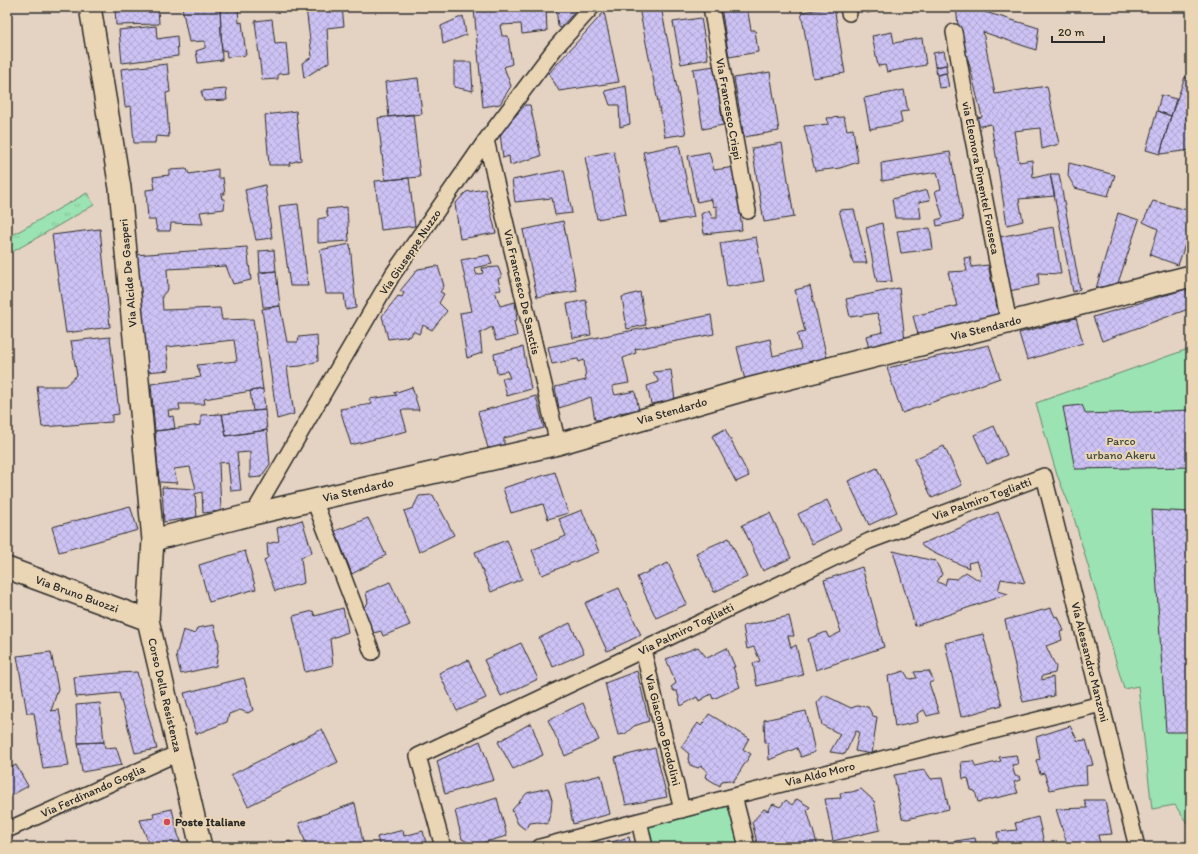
<svg xmlns="http://www.w3.org/2000/svg" width="1198" height="854" font-family="Itim,sans-serif">
<style>
.grass{fill:url(#grass-tufts);stroke:#63876e}
.green{fill:#9be3b2;stroke:#63876e}
.building{fill:url(#building-cross-hatch);stroke:#2b2b2b}
.lines{fill:none;stroke-linecap:round;stroke-linejoin:round}
.street-casing{stroke:#2b2b2b;stroke-width:18}
.secondary-casing{stroke:#2b2b2b;stroke-width:24}
.street{stroke:#ead6b5;stroke-width:15}
.secondary{stroke:#ead6b5;stroke-width:21}
.poi-dot{fill:#d1495b;stroke:#ead6b5;stroke-width:1.5}
.labels{text-anchor:middle;dominant-baseline:central;stroke-width:4;stroke-linejoin:round;paint-order:stroke}
.street-label{font-size:12px;fill:#2b2b2b;stroke:#ead6b5}
.park-label{font-size:12px;fill:#3c473f;stroke:#ead6b5}
.poi-label{font-size:12px;font-weight:bold;fill:#2b2b2b;stroke:#ead6b5;text-anchor:start}
</style>
<defs>
<pattern id="grass-tufts" width="24" height="20" patternUnits="userSpaceOnUse"><rect width="24" height="20" fill="#9be3b2"/><path d="M3 7l-1-3M5 7V3M7 7l1-3M15 17l-1-3M17 17v-4M19 17l1-3" fill="none" stroke="#86c399"/></pattern>
<pattern id="building-cross-hatch" width="8" height="8" patternUnits="userSpaceOnUse"><rect width="8" height="8" fill="#ccc2f4"/><path d="M0 0l8 8M0 8l8-8" fill="none" stroke="#afa7d1"/></pattern>
</defs>
<rect width="100%" height="100%" fill="#e4d2c2"/>
<filter id="ink" filterUnits="userSpaceOnUse"><feTurbulence type="fractalNoise" baseFrequency=".025" numOctaves="2"/><feDisplacementMap in="SourceGraphic" scale="8" xChannelSelector="R" yChannelSelector="G"/><feConvolveMatrix kernelMatrix="1 2 1 2 8 2 1 2 1" color-interpolation-filters="sRGB"/></filter>
<g filter="url(#ink)">
<path class="grass" d="M87 193 94 205 7 255V238Z"/>
<path class="green" d="M1191 348V841L1189 826 1175 805 1152 809 1138 686 1124 689 1072 511 1057 475 1036 403Z
M727 803 739 847H652L646 825Z"/>
<path class="building" d="M115 7H167L168 8H158L159 24 116 25Z
M182 7H220L222 60 198 63 196 51 205 48V41L189 42Z
M220 7H238L239 23 242 22 246 55 227 57 226 50 222 51Z
M306 7H342L344 26 327 28 329 62 304 78 302 63 312 57Z
M488 7H546L547 31 522 34 521 24 500 25 502 36H508L512 64 504 67 511 86 500 104 483 107 474 9Z
M556 7H579L560 28 558 26Z
M621 7H676L677 9 662 12 686 134 665 137 639 8 622 11Z
M721 7H747L751 30H755L758 52 729 57Z
M834 7 845 73 813 78 801 12Z
M866 7H883L884 9 867 13Z
M956 7H968L1039 28 1036 50 983 32 995 94 1047 86 1059 144 1042 149 1040 128 1014 131 1019 162 1032 160 1033 178 1050 174 1055 196 1019 199 1023 221 1007 225 991 124 976 127 977 118 982 117 968 59 962 61Z
M604 12 619 82 559 91 549 73Z
M463 16 466 35 443 44 441 26Z
M701 18 708 59 681 64 673 22Z
M272 19 275 44 286 43 289 73 278 74V79L262 80 255 21Z
M156 26 157 39 177 36 178 56 122 63 119 30Z
M892 32 894 43 922 38 926 65 887 72 885 65 878 66 872 36Z
M944 51 947 65 935 67 933 53Z
M454 62H471L473 91 454 87Z
M167 64 170 92 166 93 169 137 156 136 155 143H134L131 106 125 107 121 69Z
M946 65 947 73 937 75 935 67Z
M715 66 723 125 703 129 693 69Z
M770 72 779 131 744 137 734 78Z
M946 73 949 87 939 88 937 75Z
M1185 77 1191 80V102L1186 119H1191V150L1160 154 1171 116Z
M418 78 422 114 389 117 385 82Z
M626 86 630 124 620 127 619 105H610L605 91Z
M226 89 227 100 204 101 201 91Z
M904 90 908 111 900 112 902 123 870 129 864 98Z
M1161 95 1176 99 1171 116 1157 111Z
M525 105H530L541 156 510 165 509 156 503 158 500 133Z
M296 111 301 160 289 163 290 165H269L265 115Z
M1157 111 1171 116 1160 154 1146 150Z
M413 114 420 177 385 180 378 118Z
M844 117 847 130 853 129 858 162 840 168 815 171 804 126 829 124 827 118Z
M782 143 794 217 764 222 752 148Z
M679 145 694 217 660 223 643 152Z
M614 151 626 214 597 219 585 157Z
M709 152 714 170 735 167 742 230 704 234 701 214 709 210 712 218H717V206L714 207 711 199 697 202 688 156Z
M950 152 963 220 937 226 936 220 943 218 935 191 941 189 937 172 882 181 881 163Z
M1069 163 1115 175 1108 196 1075 188 1068 176Z
M187 169 189 174 218 169V178H223L225 194H221L222 199H225L224 209 200 212 203 224 171 223 170 231H157L155 220H148L146 190 155 189 153 177 169 175V170Z
M564 170 572 213 555 215 552 198 515 202 512 180Z
M1050 174H1059L1080 289 1073 292Z
M409 178 415 226 381 230 375 181Z
M265 185 272 238 256 240 245 190Z
M485 189 496 233 460 239 455 204 466 192Z
M927 190 930 200 919 202 921 218H895L892 199Z
M1153 201 1191 211V228L1178 265 1150 255 1158 229 1143 222Z
M298 204 308 286H290L279 206Z
M347 207 349 241 318 243V219L328 217 326 209Z
M854 209 867 263H853L839 210Z
M1118 213 1139 220 1116 289 1095 292Z
M563 221 577 291 537 297 523 230Z
M882 223 892 281 877 282 866 228Z
M1054 227 1061 274 1038 273 1039 285 1009 291 998 237Z
M930 228 933 249 901 253 897 231Z
M100 229 110 327 66 333 52 235Z
M756 237 764 281 727 287 720 243Z
M350 244 356 308 346 310 344 294H326L320 250Z
M247 247 251 280 233 284 226 266 167 269 168 289 162 296 163 310 220 308 222 320 253 319 263 389 204 399 205 404H179L180 410H168L169 417 173 416 175 429 155 431 151 384 201 377 197 365 237 361 234 340 166 347 169 370 146 372 137 333 144 330 134 255Z
M274 250 276 271 260 272 259 251Z
M489 255 492 264 474 268 477 275 483 273 482 268 498 267 502 277 498 279 501 290 495 291 500 306 515 302 517 320 514 321 517 336 496 341 492 327 480 333 482 353 467 358 460 313 472 311 461 260Z
M970 257 972 267 988 265 999 317 919 338 913 316 957 306 948 272 967 271 964 258Z
M438 266 444 286 440 292 444 294 439 303 447 311 432 330 423 325 419 334 413 331 411 336 388 339 382 316 398 296 402 297 404 293 400 291 418 269Z
M276 271 280 306 263 307 259 273Z
M810 286 828 362 745 380 737 347 770 339 773 356 801 349 797 334 805 332 795 290Z
M899 288 905 340 869 349 866 336 883 332 877 313 850 317 846 299Z
M1186 289 1191 308 1102 341 1093 317Z
M640 292 646 325 627 329 622 297Z
M586 300 591 335 573 338 567 304Z
M280 306 287 342H298L299 337 317 335 318 361 301 366 287 367 294 414 277 419 262 309Z
M711 315 714 334 635 349 636 353 623 358 629 383 612 386 615 395 635 391 639 410 618 413 619 418 595 420 591 397 559 408 555 387 586 380 584 360 579 362 578 359H577L552 364 548 347Z
M1076 318 1083 343 1027 360 1019 333Z
M110 337 119 414 112 415V422L42 427 37 386H65L77 375 71 341Z
M989 345 1000 378 902 413 887 368Z
M523 347 531 389 507 396 502 378H510L507 371 497 373 494 354Z
M671 370 675 400 651 404 647 386 659 382 653 372Z
M412 387 419 410H401L407 431 351 445 340 409 372 404 369 399 397 395 394 393Z
M263 389 265 410 253 411 250 391Z
M536 396 544 428 504 438V447L488 448 478 412Z
M1082 405 1086 414 1191 410V467L1075 469 1063 407Z
M265 410 267 430 226 436 222 414Z
M222 414 226 436 267 430 270 464 261 477 250 478V452L237 453 241 490 231 491 228 462 219 463 221 511 203 513 202 492 195 494 197 517 164 522 162 487 196 489 190 467 174 469 177 483 159 482 155 431 201 425V415Z
M994 426 1007 455 987 464 974 435Z
M725 429 749 476 736 482 712 436Z
M944 446 962 485 932 498 914 459Z
M877 468 897 512 869 525 848 481Z
M555 472 568 513 548 519 543 504 511 513 503 488Z
M433 495 454 535 419 552 404 511 413 508 419 496Z
M827 500 841 530 812 544 798 514Z
M7 506 11 534H7Z
M130 506 138 530 59 552 52 527Z
M582 510 599 552 542 575 532 550 566 536 559 519Z
M1152 510 1189 512 1191 542V732H1166Z
M998 512 1025 583 1001 579 998 591 1008 594 915 626 893 551 934 561 935 560 942 574 937 582 945 585 947 578 957 579 966 572 980 581 981 572 977 561 968 563 969 568 938 555 923 547 921 544Z
M770 513 791 558 763 571 742 525Z
M368 518 386 555 352 574 335 531Z
M302 520 312 552 301 558 304 583 275 591 264 561 268 557 267 544 279 541 277 528Z
M729 538 747 577 714 592 696 553Z
M507 540 522 579 491 592 475 552Z
M245 551 256 589 209 602 199 565Z
M668 563 687 604 656 618 637 577Z
M862 567 884 647 816 670 808 639 826 632 829 638 841 632 824 580Z
M390 582 410 625 383 636 381 631 367 635 360 611 368 603 366 592Z
M619 588 641 635 607 651 585 603Z
M343 608 348 632 330 639 333 665 305 672 293 616 313 611 315 616Z
M1051 608 1055 617 1058 616 1064 631 1060 632 1062 640 1046 646 1056 667 1055 673 1042 676V680L1053 677 1054 696 1023 702 1005 620Z
M789 616 794 636H788L791 648 796 645 803 675 757 686 753 663 760 661 754 647 747 649 743 626Z
M570 623 584 653 553 667 539 638Z
M214 625 219 644 216 666 181 674 176 656 183 630 195 634 197 628Z
M983 634 1002 705 961 717 945 643Z
M521 643 538 679 501 696 484 660Z
M698 647 707 658 727 648 735 667H733L740 687 713 699 711 694 699 701 697 697 681 706 677 691H674L671 687 676 683 666 659Z
M51 652 58 689 51 711 59 710 69 766 43 769 34 713H27L17 656Z
M468 660 486 698 457 711 439 673Z
M637 671 649 721 634 726 625 734 618 735 605 683Z
M904 671 909 679 917 678 914 672 929 671 934 681 929 683 939 713 927 716 924 710 917 714 918 722 895 727 888 676Z
M137 672 157 749 135 753 119 693 76 697 74 677 118 673Z
M244 678 253 710 248 713 240 710 229 714 227 722 196 734 184 693Z
M824 695 851 708 857 706 868 707 873 716 877 717 872 754 855 751 859 732 856 731 845 754 830 752 840 734 822 725 817 703Z
M100 703 104 742 78 743 76 705Z
M583 703 599 740 565 756 548 720Z
M806 711 815 752 801 757 797 748 769 760 768 743 765 744 764 720Z
M709 714 749 738 743 749 751 754 733 782 729 780 722 781 720 786 705 777 707 771 701 766 698 768 690 765 688 759 689 754 681 747 698 723 701 726Z
M531 723 543 755 513 769 498 742Z
M1070 726 1078 741 1086 740 1093 765 1086 766 1087 784 1072 785 1050 790 1044 773 1040 774 1036 760 1040 759 1036 737Z
M322 729 338 762 248 806 231 775Z
M480 741 494 780 445 794 437 761Z
M104 742 105 748 116 747 122 765 82 772 78 743Z
M655 748 667 797 626 805 615 758Z
M1016 755 1018 764 1012 765 1015 776H1019L1020 780 1014 782 1018 793 978 802 975 791 971 790 968 778 963 779 961 762 973 761 976 767 1001 761 999 757Z
M16 765 28 786 7 798V769Z
M925 770 931 779 942 778 949 809 907 819 902 818 894 775Z
M601 775 610 814 573 824 565 784Z
M548 788 552 800 551 811 547 824 538 822 530 823 526 830 518 824 512 810 527 793Z
M861 789 874 801 880 830 833 841 825 799 841 798 840 793 852 792Z
M497 798 507 836 474 845 462 839 455 811Z
M797 799 810 807 807 810 818 847H792L791 844 776 847H758L752 822 764 809 768 811 773 804 780 807 786 800 792 805Z
M1084 800H1105L1112 834 1098 835 1100 844 1068 847 1056 809 1087 808Z
M355 803 364 847H307L299 823Z
M172 809 181 847H150L140 820 154 818 153 813Z
M1038 817 1045 847H999L997 832 1017 830 1015 823Z
M403 830 404 836 423 831 427 847H380L377 837Z
M629 837 631 847H595Z
M975 838 977 847H932L931 845Z
M290 841 292 847H268Z"/>
<g class="lines">
<g class="street-casing">
<path id="street" d="M711 7 748 211
M848 7 849 13
M954 32 971 129 1009 323
M486 140 558 444
M314 500 372 652
M253 514 393 274 486 140 556 47 592 7
M643 650 682 810
M734 796 747 847
M639 821 645 847
M7 830 178 753
M443 847 418 756 643 650 869 541 1044 476 1137 847
M540 847 734 796 1101 704"/>
</g>
<g class="secondary-casing">
<path id="secondary" d="M90 7 120 188 153 540 148 620 201 847
M153 540 253 514 558 444 748 389 1191 276
M7 568 148 620"/>
</g>
<use href="#street" class="street"/>
<use href="#secondary" class="secondary"/>
</g>
</g>
<circle class="poi-dot" cx="167" cy="822" r="4"/>
<g class="labels">
<g class="street-label">
<text transform="translate(729 109) rotate(80)">Via Francesco Crispi</text>
<text transform="translate(981 178) rotate(79)">via Eleonora Pimentel Fonseca</text>
<text transform="translate(410 252) rotate(-56)">Via Giuseppe Nuzzo</text>
<text transform="translate(128 273) rotate(-95)">Via Alcide De Gasperi</text>
<text transform="translate(522 292) rotate(77)">Via Francesco De Sanctis</text>
<text transform="translate(986 328) rotate(-14)">Via Stendardo</text>
<text transform="translate(672 411) rotate(-16)">Via Stendardo</text>
<text transform="translate(358 490) rotate(-13)">Via Stendardo</text>
<text transform="translate(982 499) rotate(-20)">Via Palmiro Togliatti</text>
<text transform="translate(77 594) rotate(20)">Via Bruno Buozzi</text>
<text transform="translate(686 629) rotate(-26)">Via Palmiro Togliatti</text>
<text transform="translate(1090 662) rotate(76)">Via Alessandro Manzoni</text>
<text transform="translate(165 695) rotate(77)">Corso Della Resistenza</text>
<text transform="translate(663 730) rotate(76)">Via Giacomo Brodolini</text>
<text transform="translate(820 774) rotate(-14)">Via Aldo Moro</text>
<text transform="translate(93 791) rotate(-24)">Via Ferdinando Goglia</text>
</g>
<g class="park-label">
<text x="1121" y="441">Parco<tspan x="1121" dy="14">urbano Akeru</tspan></text>
</g>
<g class="poi-label">
<text x="175" y="822">Poste Italiane</text>
</g>
</g>
<rect width="1198" height="854" fill="none" stroke="#ead6b5" stroke-width="24"/>
<rect x="12" y="12" width="1174" height="830" fill="none" stroke="#2b2b2b" stroke-width="1.5" filter="url(#ink)"/>
<path d="M1052 36v6h52v-6" fill="none" stroke="#2b2b2b" stroke-width="2"/>
<text x="1058" y="36" font-size="12" fill="#2b2b2b" stroke="#ead6b5" stroke-width="3" paint-order="stroke">20 m</text>
</svg>
